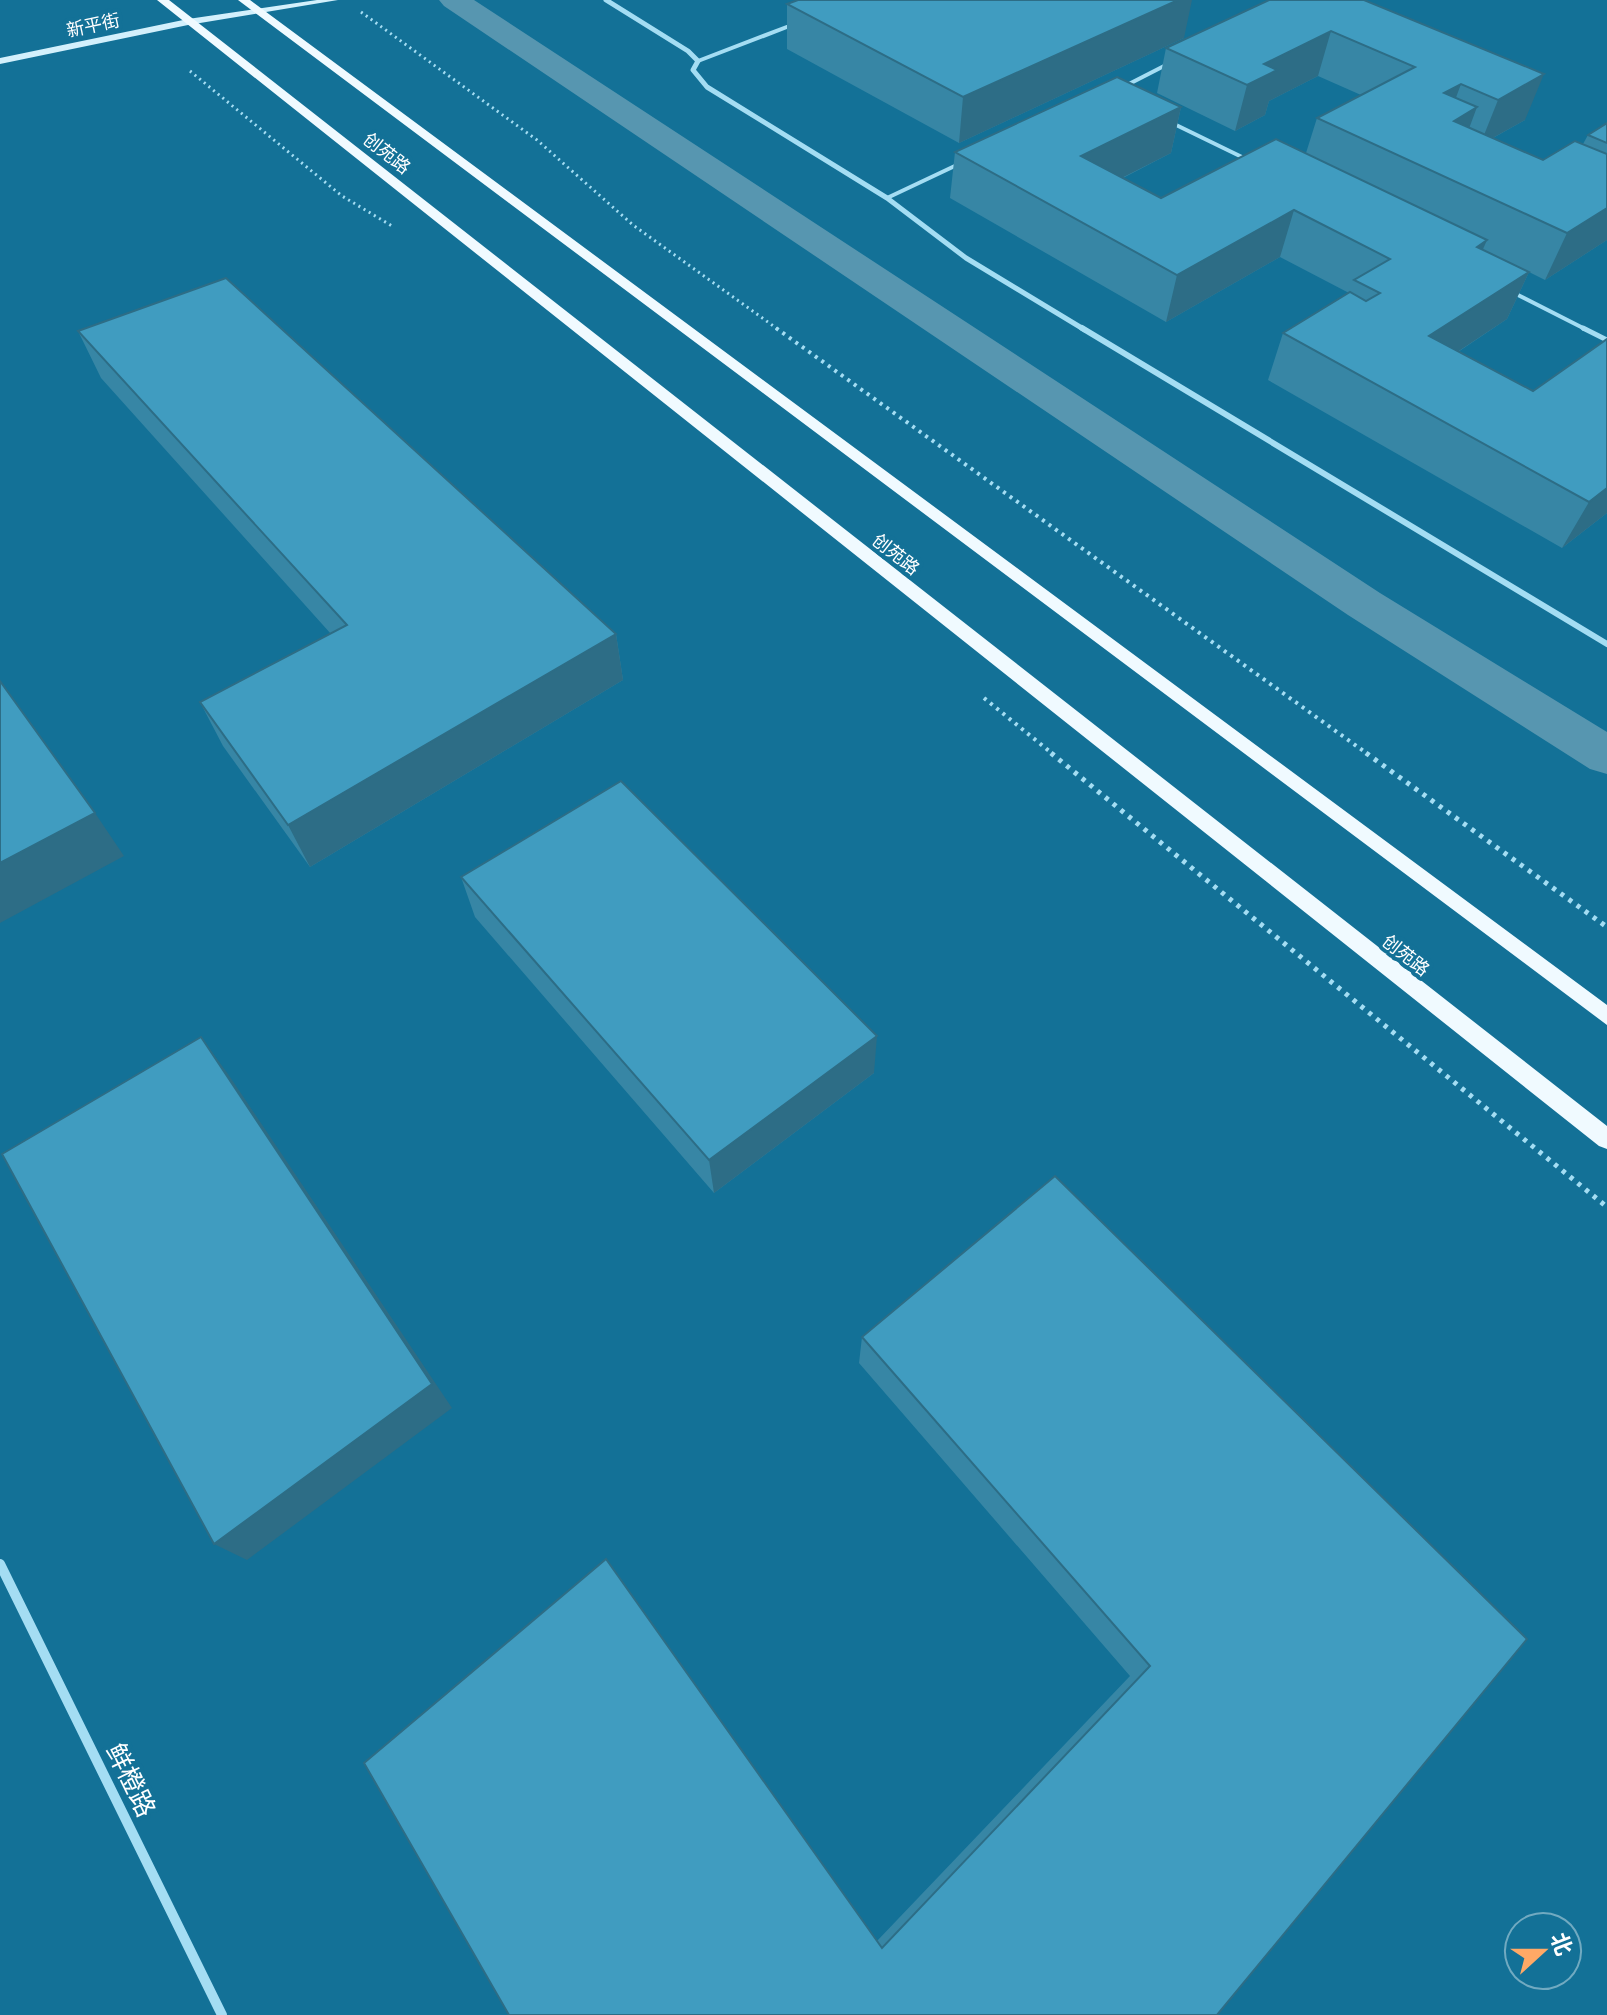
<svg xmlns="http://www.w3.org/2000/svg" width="1607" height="2015" font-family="'Work Sans','Noto Sans SC',sans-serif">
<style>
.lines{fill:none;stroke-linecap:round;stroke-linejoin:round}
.canal{fill:#5796b0;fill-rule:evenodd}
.path-far2{stroke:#a4ddf3;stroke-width:3;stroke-dasharray:2 4;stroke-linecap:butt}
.path-far1{stroke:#a4ddf3;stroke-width:4;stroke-dasharray:3 5;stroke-linecap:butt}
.path{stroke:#a4ddf3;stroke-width:5;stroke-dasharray:4 6;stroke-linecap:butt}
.service-far1{stroke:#a4ddf3;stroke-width:4}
.service{stroke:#a4ddf3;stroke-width:5}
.minor-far2{stroke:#a4ddf3;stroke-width:5}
.minor-far1{stroke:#a4ddf3;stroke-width:6}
.minor{stroke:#a4ddf3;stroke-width:10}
.secondary{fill:#d3f0fc;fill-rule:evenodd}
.primary{fill:#f0faff;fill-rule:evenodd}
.wall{fill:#3786a5}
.shaded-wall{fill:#2d6d86}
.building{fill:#409cc0;stroke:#2d6d86;stroke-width:2}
.labels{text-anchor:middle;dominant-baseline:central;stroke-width:8;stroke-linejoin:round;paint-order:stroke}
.far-street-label{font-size:18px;fill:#fff;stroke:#137197}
.near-street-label{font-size:26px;fill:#fff;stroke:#137197}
</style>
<rect width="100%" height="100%" fill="#137197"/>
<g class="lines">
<path class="canal" d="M439 0H474L1380 593 1607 732V774L1590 769 1348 615 444 6Z"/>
<path class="path-far2" d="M361 12 537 140 633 225 779 330
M190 71 342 196 392 226"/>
<path class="path-far1" d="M776 328 1369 755
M984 698 1054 755"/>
<path class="path" d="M1051 753 1607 1207
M1366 753 1607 927"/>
<path class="service-far1" d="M698 61 792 25
M1125 86 1168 64
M1170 122 1246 159
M887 198 959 164
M1514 293 1587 330"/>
<path class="service" d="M1583 328 1607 340"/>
<path class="minor-far2" d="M606 0 688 51 698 61 693 70 707 87 887 198 966 258 1085 330"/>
<path class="minor-far1" d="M1082 328 1607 644"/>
<path class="minor" d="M0 1564 222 2015"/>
<path class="secondary" d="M317 0H338L188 25 0 64V58L188 19Z"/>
<path class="primary" d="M157 0H169L1607 1126V1149L1599 1146Z
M238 0H250L1607 1005V1025Z"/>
</g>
<path class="wall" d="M1364 0 1525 120 1493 138 1543 160 1583 144 1588 135 1607 123V240L1545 280 1529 272 1507 319 1458 352 1607 513 1562 548 1268 380 1283 333 1349 293 1280 257 1166 322 950 198 955 152 1181 107 1171 153 1123 178 1161 198 1306 153 1317 118 1361 95 1318 76 1269 101 1265 115 1235 131 1157 93 1166 48Z
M787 4 1184 38 959 143 787 49Z
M78 331 616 634 623 680 310 867 223 746 200 702 331 634 101 378Z
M461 877 874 1073 714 1193 475 917Z
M1055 1176 1217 2015H509L877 1941 1130 1676 859 1363 862 1337Z"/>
<path class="shaded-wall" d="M1178 0H1192L1184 38 959 143 963 97Z
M1331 31 1318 76 1269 101 1265 115 1235 131 1247 85 1264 64Z
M1544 74 1525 120 1480 145 1498 100Z
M1461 84 1444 130V93Z
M1181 107 1171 153 1074 202 1081 156Z
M1477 107 1460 153 1454 121Z
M1607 208V240L1545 280 1567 233Z
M1294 210 1280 257 1166 322 1177 275Z
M1487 240 1467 286 1477 247Z
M1529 272 1507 319 1409 384 1429 336Z
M1607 488V513L1562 548 1589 502Z
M616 634 623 680 310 867 288 825Z
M95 813 124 856 0 923V863Z
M877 1036 874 1073 714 1193 709 1160Z
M201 1037 228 1074 452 1408 247 1560 214 1544Z"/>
<path class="building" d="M798 0H1178L963 97 787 4Z
M1269 0H1364L1544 74 1498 100 1461 84 1444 93 1477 107 1454 121 1543 160 1575 141 1607 154V208L1567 233 1317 118 1415 67 1331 31 1264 64 1277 70 1247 85 1166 48Z
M1117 77 1181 107 1081 156 1161 198 1276 139 1487 240 1477 247 1529 272 1429 336 1533 391 1607 339V488L1589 502 1283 333 1350 292 1366 301 1380 293 1354 280 1390 259 1294 210 1177 275 955 152Z
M1607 123V143L1588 135Z
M226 278 616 634 288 825 200 702 347 625 78 331Z
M0 681 95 813 0 863Z
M621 781 877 1036 709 1160 461 877Z
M201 1037 432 1384 214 1544 2 1154Z
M1055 1176 1527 1639 1217 2015H509L364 1763 606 1559 882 1948 1150 1666 862 1337Z"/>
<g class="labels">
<g class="far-street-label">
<text transform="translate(93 25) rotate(-12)">新平街</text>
<text transform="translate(387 153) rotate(38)">创苑路</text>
<text transform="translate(896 554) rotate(38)">创苑路</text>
<text transform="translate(1406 955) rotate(38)">创苑路</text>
</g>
<g class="near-street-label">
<text transform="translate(131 1780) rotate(64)">鲜橙路</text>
</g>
</g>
<g transform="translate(1543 1951) rotate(69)"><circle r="38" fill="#137197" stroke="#71aac1" stroke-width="2"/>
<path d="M0-6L14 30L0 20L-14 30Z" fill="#ffa966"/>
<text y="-12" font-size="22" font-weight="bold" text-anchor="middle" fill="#ffffff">北</text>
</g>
</svg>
